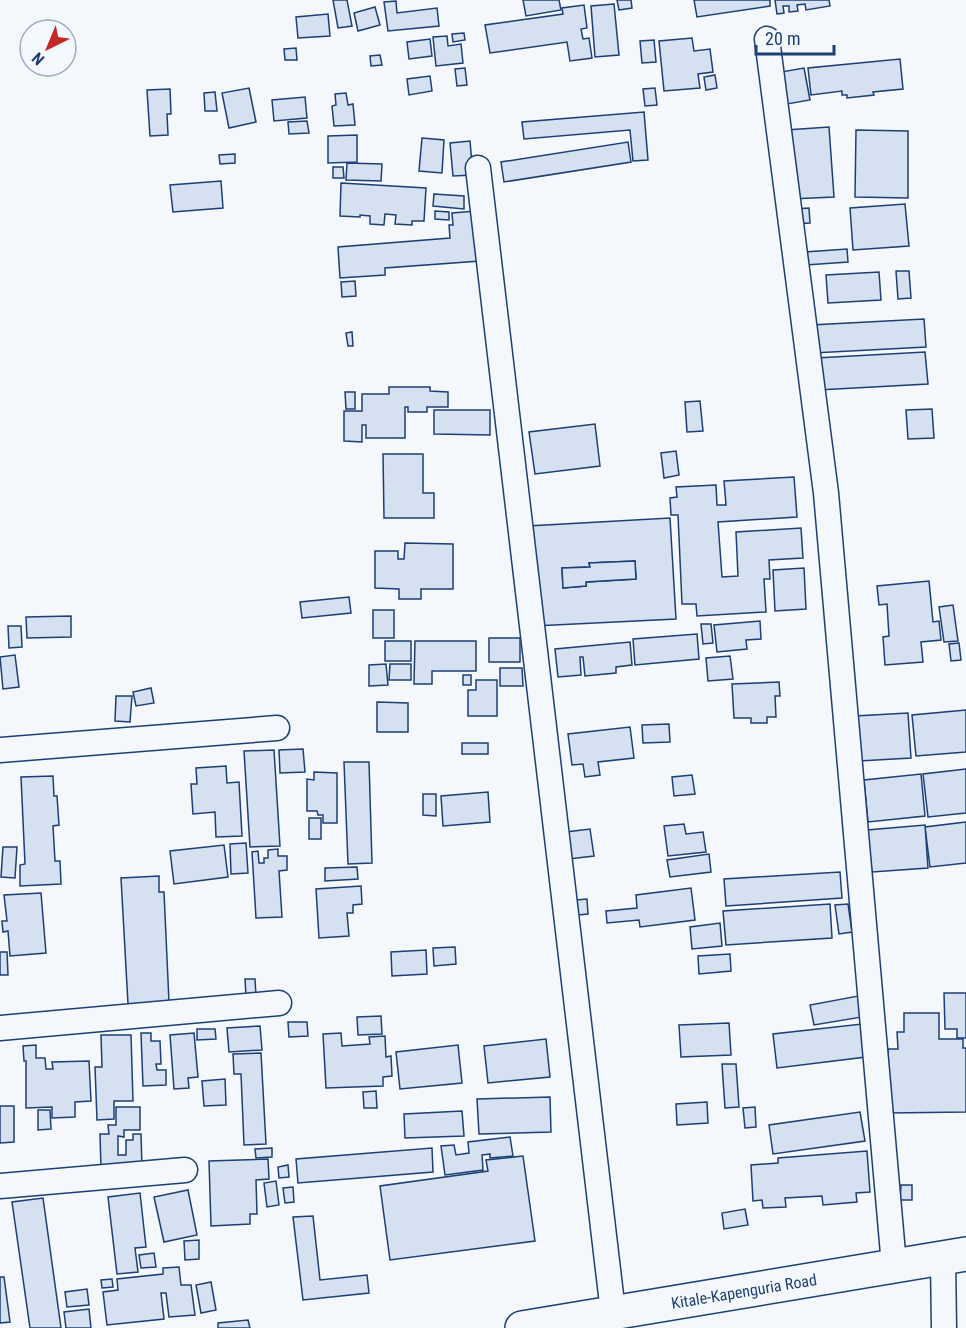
<svg xmlns="http://www.w3.org/2000/svg" width="966" height="1328" font-family="'Roboto Condensed',sans-serif">
<style>
.building{fill:#d5e0f0;stroke:#1d3f73;stroke-width:1.5;fill-rule:evenodd}
.lines{fill:none;stroke-linecap:round;stroke-linejoin:round}
.street-casing{stroke:#1d3f73;stroke-width:27}
.highway-casing{stroke:#1d3f73;stroke-width:36}
.street{stroke:#f4f7fb;stroke-width:24}
.highway{stroke:#f4f7fb;stroke-width:33}
.labels{text-anchor:middle;dominant-baseline:central;stroke-width:4.5;stroke-linejoin:round;paint-order:stroke}
.street-label{font-size:16px;fill:#1d3f73;stroke:#f4f7fb}
</style>
<rect width="100%" height="100%" fill="#f4f7fb"/>
<g class="building">
<polygon points="333,0 347,0 352,26 338,28"/>
<polygon points="523,0 559,0 561,10 526,16"/>
<polygon points="617,0 631,0 632,8 619,10"/>
<polygon points="694,0 770,0 770,6 697,17"/>
<polygon points="775,0 829,0 830,6 806,10 805,4 797,5 798,11 789,12 789,6 783,6 784,13 777,14"/>
<polygon points="396,1 397,13 437,8 439,26 388,31 384,2"/>
<polygon points="614,4 619,55 595,57 591,6"/>
<polygon points="584,5 587,28 581,29 583,39 589,38 592,58 570,61 567,42 490,53 485,25 563,14 562,8"/>
<polygon points="375,7 380,25 358,31 354,13"/>
<polygon points="328,14 330,36 298,38 296,17"/>
<polygon points="464,33 465,40 453,42 452,34"/>
<polygon points="447,36 448,46 461,44 463,63 436,66 433,37"/>
<polygon points="692,38 694,51 710,49 713,72 698,74 700,88 664,91 659,41"/>
<polygon points="430,39 432,56 409,59 407,42"/>
<polygon points="654,40 656,62 642,63 640,41"/>
<polygon points="296,48 297,60 285,60 284,49"/>
<polygon points="380,55 382,65 371,66 370,56"/>
<polygon points="900,59 903,89 873,92 874,95 847,98 847,95 842,95 842,91 811,95 808,68"/>
<polygon points="465,68 467,85 457,86 455,69"/>
<polygon points="804,68 810,100 787,104 781,72"/>
<polygon points="715,75 717,88 706,90 704,77"/>
<polygon points="430,76 432,91 409,95 407,79"/>
<polygon points="249,88 256,122 229,128 222,93"/>
<polygon points="655,88 657,105 645,106 643,89"/>
<polygon points="170,89 171,114 167,114 168,135 150,136 147,90"/>
<polygon points="215,92 217,111 205,111 204,93"/>
<polygon points="346,93 348,105 353,104 355,125 334,126 332,106 336,105 335,94"/>
<polygon points="305,97 307,118 274,121 272,100"/>
<polygon points="644,112 648,160 633,161 630,130 524,139 522,122"/>
<polygon points="307,121 309,133 289,134 288,122"/>
<polygon points="829,127 834,197 791,199 786,130"/>
<polygon points="856,130 908,131 908,198 855,197"/>
<polygon points="357,135 357,162 328,163 328,136"/>
<polygon points="422,138 444,140 442,173 419,171"/>
<polygon points="470,141 473,175 453,176 450,143"/>
<polygon points="628,142 631,162 504,182 501,162"/>
<polygon points="235,154 235,163 220,164 219,155"/>
<polygon points="347,163 382,164 381,181 346,180"/>
<polygon points="333,167 343,167 344,178 333,178"/>
<polygon points="221,181 223,208 173,212 170,185"/>
<polygon points="341,183 426,188 424,221 412,221 412,225 395,224 396,215 385,214 384,225 370,224 370,216 360,215 360,217 340,216"/>
<polygon points="434,194 464,196 464,209 433,206"/>
<polygon points="905,204 909,246 853,250 850,208"/>
<polygon points="809,208 810,223 795,224 794,209"/>
<polygon points="435,211 449,212 449,220 435,219"/>
<polygon points="476,211 480,261 385,268 385,275 340,278 338,247 450,238 449,225 453,225 452,213"/>
<polygon points="847,249 848,262 806,265 805,252"/>
<polygon points="896,271 909,271 911,298 898,299"/>
<polygon points="879,272 881,300 828,303 826,275"/>
<polygon points="355,281 356,296 342,297 341,282"/>
<polygon points="924,319 926,347 813,353 811,325"/>
<polygon points="352,332 353,346 348,346 346,333"/>
<polygon points="925,352 928,384 818,390 816,358"/>
<polygon points="389,387 430,387 430,391 448,392 448,407 427,407 427,412 408,412 408,407 405,407 405,438 366,438 366,425 362,425 362,442 344,441 344,411 362,411 362,394 389,394"/>
<polygon points="345,392 355,392 355,409 346,409"/>
<polygon points="700,401 703,431 687,432 685,402"/>
<polygon points="932,409 934,438 908,439 906,410"/>
<polygon points="434,410 490,410 490,435 434,434"/>
<polygon points="595,424 600,466 535,474 529,432"/>
<polygon points="676,451 679,475 664,478 661,453"/>
<polygon points="383,454 423,454 423,493 434,493 434,518 384,518"/>
<polygon points="794,477 797,517 718,522 722,577 738,576 736,532 801,528 803,558 769,560 770,579 764,579 766,612 697,616 696,604 682,604 678,515 671,515 670,498 677,497 676,487 716,485 717,505 726,505 724,481"/>
<path d="M670,518l6,101 -142,7 -6,-100zM635,561l1,18 -50,3v4l-23,2 -1,-20 28,-1 -1,-4z"/>
<polygon points="405,543 453,544 453,589 421,589 421,599 399,599 399,589 375,588 375,551 398,551 398,559 404,559"/>
<polygon points="635,561 636,579 586,582 586,586 563,588 562,568 590,567 589,563"/>
<polygon points="804,568 806,609 775,611 773,570"/>
<polygon points="929,581 933,622 939,621 941,640 921,642 923,662 885,665 883,637 889,636 887,604 879,605 877,586"/>
<polygon points="349,597 351,613 302,618 300,602"/>
<polygon points="953,605 958,641 944,642 939,607"/>
<rect x="373" y="610" width="21" height="28"/>
<polygon points="71,616 71,637 27,638 26,617"/>
<polygon points="760,621 761,639 746,640 747,649 717,652 714,625"/>
<polygon points="701,624 711,624 713,643 703,644"/>
<polygon points="8,626 21,626 22,647 9,648"/>
<polygon points="697,634 699,659 635,665 633,639"/>
<rect x="489" y="638" width="31" height="24"/>
<rect x="385" y="641" width="26" height="20"/>
<polygon points="415,641 476,641 476,671 432,671 432,684 414,684"/>
<polygon points="630,642 632,665 616,667 616,673 585,676 583,657 580,657 581,675 558,677 555,649"/>
<polygon points="959,643 961,660 951,661 949,644"/>
<polygon points="15,655 19,687 3,689 0,657"/>
<polygon points="730,656 733,679 708,681 706,658"/>
<polygon points="386,664 388,685 369,686 369,665"/>
<polygon points="390,664 411,664 411,680 389,680"/>
<polygon points="500,668 522,668 523,686 500,686"/>
<rect x="463" y="675" width="8" height="10"/>
<polygon points="476,680 497,680 497,716 468,716 468,690 476,690"/>
<polygon points="779,682 780,696 775,696 776,717 767,717 767,723 751,723 751,718 734,718 732,684"/>
<polygon points="151,688 154,703 136,706 133,692"/>
<polygon points="116,696 132,696 130,722 115,721"/>
<polygon points="377,702 408,703 408,732 377,732"/>
<polygon points="966,710 966,752 916,756 912,715"/>
<polygon points="908,713 911,758 859,761 855,716"/>
<polygon points="669,724 670,742 643,743 642,725"/>
<polygon points="630,727 634,758 598,762 600,775 585,777 583,764 572,765 568,734"/>
<rect x="462" y="743" width="26" height="11"/>
<polygon points="303,749 305,772 280,773 279,750"/>
<polygon points="274,750 280,846 250,847 244,751"/>
<polygon points="344,762 369,762 372,863 348,864"/>
<polygon points="226,766 227,783 239,782 242,836 216,837 215,812 193,814 191,784 197,784 196,768"/>
<polygon points="966,769 966,813 928,817 923,774"/>
<polygon points="314,772 337,773 337,823 323,823 323,815 318,815 317,811 307,811 307,779 314,780"/>
<polygon points="921,774 925,816 868,822 864,780"/>
<polygon points="692,775 695,794 674,796 672,777"/>
<polygon points="53,776 54,796 57,796 59,825 53,826 55,861 60,861 61,884 20,886 20,865 25,864 21,777"/>
<polygon points="488,792 490,822 443,826 441,796"/>
<polygon points="423,794 436,794 436,816 423,815"/>
<rect x="309" y="818" width="12" height="21"/>
<polygon points="966,822 966,863 930,867 925,827"/>
<polygon points="684,824 686,834 703,832 706,852 668,856 664,826"/>
<polygon points="925,825 928,868 872,872 867,830"/>
<polygon points="590,829 594,856 569,859 566,832"/>
<polygon points="246,843 248,873 231,874 230,844"/>
<polygon points="224,845 228,877 174,884 170,851"/>
<polygon points="3,847 17,847 15,878 1,877"/>
<polygon points="278,849 278,856 287,856 287,870 279,871 282,917 256,918 252,852 258,851 259,863 264,863 264,858 268,858 268,850"/>
<polygon points="709,854 711,872 670,877 667,860"/>
<polygon points="357,867 358,879 325,881 325,868"/>
<polygon points="840,872 842,898 726,906 724,879"/>
<polygon points="159,876 159,892 164,892 169,1002 128,1004 121,878"/>
<polygon points="361,886 362,904 353,905 353,913 347,913 349,936 319,938 316,889"/>
<polygon points="691,888 695,920 640,927 639,920 607,923 606,911 637,908 636,895"/>
<polygon points="41,893 46,953 10,956 8,931 3,932 2,921 7,921 4,895"/>
<polygon points="587,899 588,914 578,915 576,900"/>
<polygon points="830,904 832,938 726,945 723,911"/>
<polygon points="848,904 852,932 839,934 835,905"/>
<polygon points="720,923 722,946 692,949 690,927"/>
<polygon points="455,947 456,964 434,966 433,948"/>
<polygon points="426,950 427,974 392,976 391,952"/>
<polygon points="0,952 7,952 8,975 0,975"/>
<polygon points="730,954 731,971 699,974 698,956"/>
<polygon points="245,979 255,979 256,996 246,996"/>
<polygon points="944,993 966,993 966,1038 957,1038 957,1029 945,1029"/>
<polygon points="858,996 862,1017 814,1025 810,1005"/>
<polygon points="904,1013 939,1013 939,1039 963,1039 963,1048 966,1048 966,1112 889,1113 888,1049 898,1049 897,1032 904,1032"/>
<polygon points="381,1016 382,1034 358,1035 357,1017"/>
<polygon points="288,1022 307,1022 308,1036 289,1037"/>
<polygon points="729,1023 731,1055 681,1057 679,1025"/>
<polygon points="862,1024 866,1057 777,1068 773,1034"/>
<polygon points="260,1026 262,1050 229,1052 227,1028"/>
<polygon points="197,1029 215,1029 216,1039 197,1040"/>
<polygon points="141,1033 151,1033 151,1041 160,1041 161,1064 156,1064 157,1070 166,1070 166,1085 143,1086"/>
<polygon points="194,1033 198,1077 188,1078 189,1088 174,1089 170,1035"/>
<polygon points="341,1033 342,1046 370,1044 369,1037 385,1036 386,1057 391,1056 392,1076 383,1077 383,1086 326,1088 323,1034"/>
<polygon points="101,1035 131,1035 133,1101 114,1101 114,1119 97,1120 95,1067 102,1067"/>
<polygon points="546,1039 550,1077 488,1083 484,1046"/>
<polygon points="36,1045 36,1058 45,1058 46,1069 53,1069 52,1062 89,1061 91,1101 75,1102 75,1117 52,1118 52,1107 26,1108 26,1061 24,1061 23,1046"/>
<polygon points="458,1045 462,1083 400,1089 396,1052"/>
<polygon points="261,1053 266,1144 244,1145 241,1074 234,1074 233,1054"/>
<polygon points="722,1064 736,1064 739,1107 725,1108"/>
<polygon points="225,1079 226,1105 204,1106 202,1081"/>
<polygon points="376,1091 377,1108 364,1108 363,1092"/>
<polygon points="550,1097 551,1132 479,1134 477,1099"/>
<polygon points="707,1102 708,1123 677,1125 676,1104"/>
<polygon points="0,1106 14,1106 14,1142 0,1143"/>
<polygon points="116,1107 140,1107 140,1130 124,1130 124,1137 118,1136 118,1155 126,1155 126,1140 133,1140 133,1134 141,1134 142,1168 101,1169 100,1134 109,1134 108,1125 116,1125"/>
<polygon points="755,1107 756,1127 745,1128 743,1108"/>
<polygon points="38,1110 50,1110 51,1129 38,1130"/>
<polygon points="462,1111 464,1136 405,1138 404,1114"/>
<polygon points="860,1112 865,1141 773,1154 769,1125"/>
<polygon points="510,1137 513,1156 490,1158 490,1154 482,1155 483,1170 445,1175 441,1146 454,1145 456,1155 469,1153 468,1142"/>
<polygon points="272,1148 272,1157 256,1158 255,1149"/>
<polygon points="432,1148 433,1172 298,1183 296,1159"/>
<polygon points="867,1151 870,1192 856,1193 857,1202 823,1205 822,1196 785,1198 786,1207 763,1208 762,1200 753,1201 751,1165 778,1163 778,1158"/>
<polygon points="523,1156 535,1241 390,1260 380,1186 488,1171 486,1160"/>
<polygon points="268,1159 269,1179 256,1180 257,1214 250,1214 250,1224 211,1226 209,1161"/>
<polygon points="288,1165 289,1177 279,1178 278,1167"/>
<polygon points="276,1181 279,1205 267,1207 264,1183"/>
<polygon points="901,1185 912,1185 912,1200 900,1200"/>
<polygon points="293,1187 294,1202 285,1203 283,1188"/>
<polygon points="188,1190 197,1235 164,1242 154,1197"/>
<polygon points="140,1193 146,1247 135,1248 138,1272 117,1274 108,1197"/>
<polygon points="43,1198 61,1328 30,1328 12,1202"/>
<polygon points="745,1209 748,1225 724,1229 722,1213"/>
<polygon points="313,1216 320,1280 367,1275 369,1293 303,1300 293,1217"/>
<polygon points="199,1240 199,1259 185,1260 184,1241"/>
<polygon points="154,1253 156,1267 141,1268 139,1255"/>
<polygon points="179,1267 181,1285 191,1285 195,1315 169,1317 166,1293 161,1293 164,1319 107,1325 103,1292 118,1290 117,1279 163,1274 163,1268"/>
<polygon points="0,1277 4,1277 10,1322 0,1323"/>
<polygon points="112,1279 113,1287 102,1288 101,1280"/>
<polygon points="211,1282 216,1310 201,1313 196,1285"/>
<polygon points="87,1289 89,1305 67,1307 65,1292"/>
<polygon points="89,1309 91,1328 66,1328 64,1312"/>
<polygon points="248,1320 250,1328 218,1328 218,1323"/>
</g>
<g class="lines">
<defs>
<g id="street">
<polyline points="767,39 826,493 894,1265"/>
<polyline points="478,168 613,1312"/>
<polyline points="0,750 277,728"/>
<polyline points="0,1028 279,1003"/>
<polyline points="0,1186 185,1170"/>
<polyline points="943,1258 944,1328"/>
</g>
<g id="highway">
<path id="s1" d="M522,1328l444,-74"/>
</g>
</defs>
<use href="#street" class="street-casing"/>
<use href="#highway" class="highway-casing"/>
<use href="#street" class="street"/>
<use href="#highway" class="highway"/>
</g>
<g class="labels">
<g class="street-label">
<text stroke="none"><textPath href="#s1" startOffset="225">Kitale-Kapenguria Road</textPath></text>
</g>
</g>
<g transform="translate(48 48) rotate(223)"><circle r="28" fill="#f4f7fb" stroke="#9eadc5" stroke-width="1.5"/>
<path d="M0-4.5L10 22L0 15L-10 22Z" fill="#c62828"/>
<text y="-9" font-size="16" font-weight="bold" text-anchor="middle" fill="#1d3f73">N</text>
</g>
<path d="M756 45v9h78v-9" fill="none" stroke="#1d3f73" stroke-width="3"/>
<text x="765" y="45" font-size="18" fill="#1d3f73" stroke="#f4f7fb" stroke-width="4.5" paint-order="stroke">20 m</text>
</svg>
